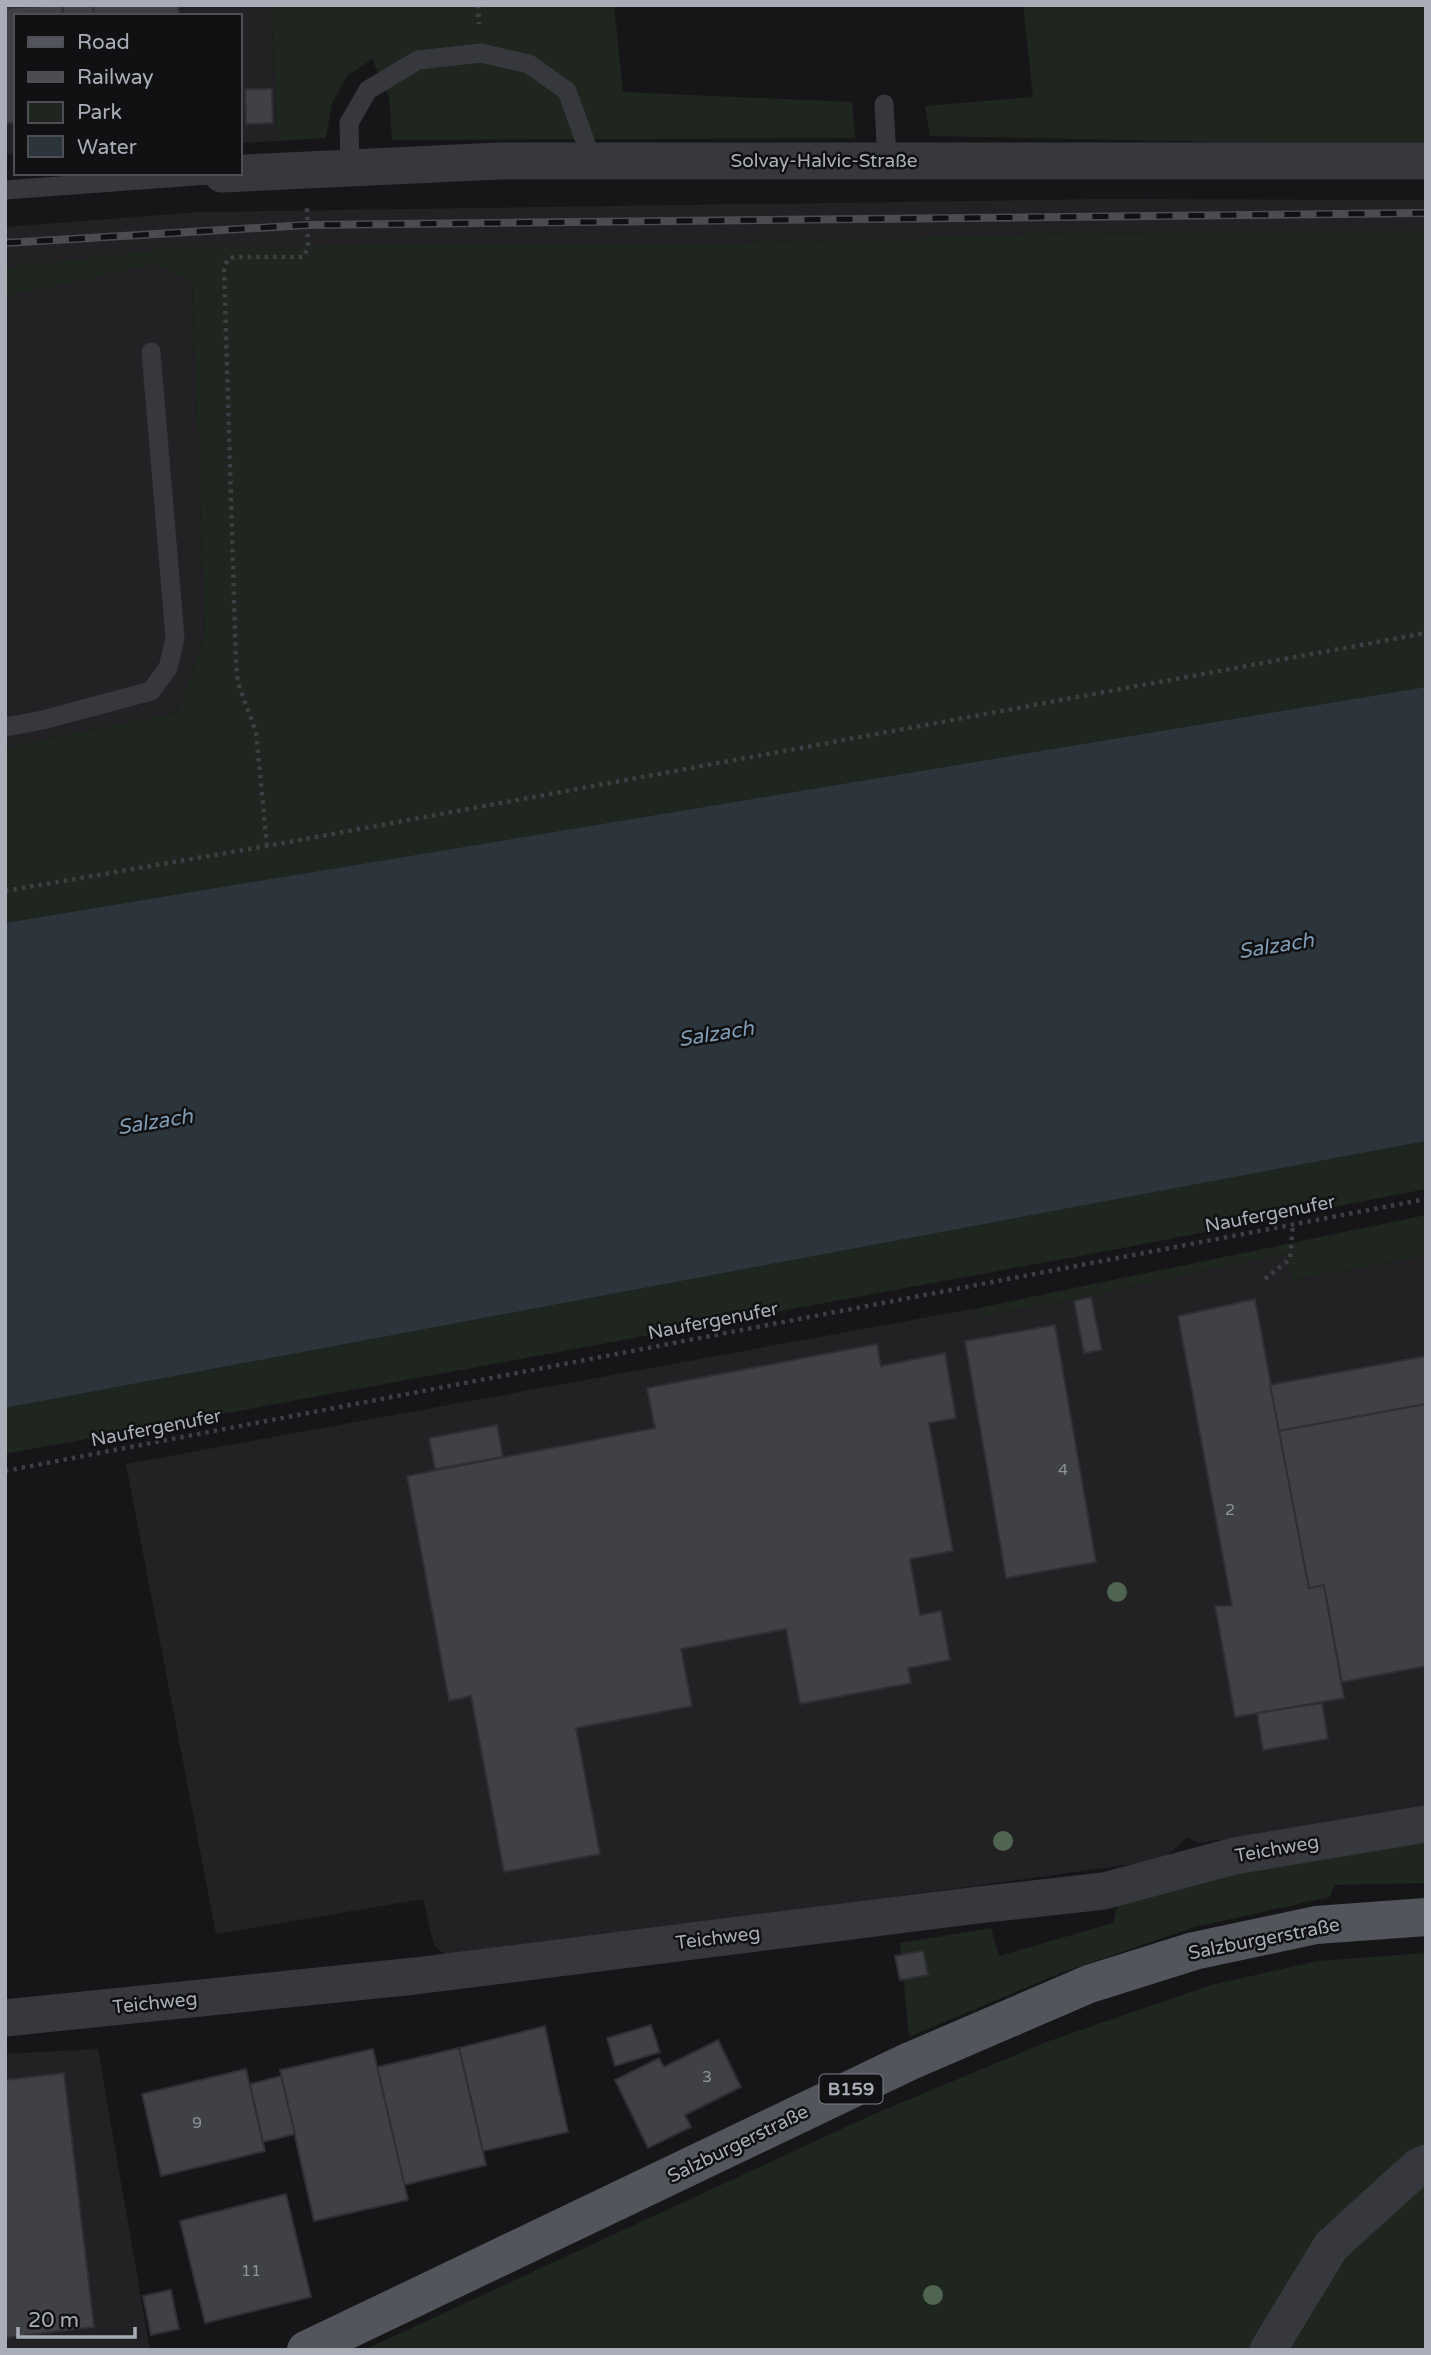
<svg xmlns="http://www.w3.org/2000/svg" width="1431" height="2355" font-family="'Varela Round',sans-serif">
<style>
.built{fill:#222225}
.green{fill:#1e261f}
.water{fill:#2c353c}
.building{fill:#404145;stroke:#303034;stroke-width:2}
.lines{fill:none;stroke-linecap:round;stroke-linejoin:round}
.path{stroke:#3d3f44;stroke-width:4.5;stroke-dasharray:3.5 5;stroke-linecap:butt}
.service{stroke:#37383d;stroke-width:19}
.minor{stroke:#37383d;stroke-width:37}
.primary{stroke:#53555c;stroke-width:38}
.rail-casing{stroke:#4a4c52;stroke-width:8}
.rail{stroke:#111113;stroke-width:5;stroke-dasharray:16;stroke-linecap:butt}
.tree{fill:#506452}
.labels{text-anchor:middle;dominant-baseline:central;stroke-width:5;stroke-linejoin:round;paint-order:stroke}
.number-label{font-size:16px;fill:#8e929b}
.shield{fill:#111113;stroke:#7b7e86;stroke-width:2}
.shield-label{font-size:18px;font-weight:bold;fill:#a8adb8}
.street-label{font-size:19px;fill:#a8adb8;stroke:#111113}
.water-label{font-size:21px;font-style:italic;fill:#7f9bb3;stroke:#111113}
</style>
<rect width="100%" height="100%" fill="#161618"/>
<g class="built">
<polygon points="5,5 271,5 278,141 240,143 240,16 16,16 16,154 5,154"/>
<polygon points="1102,199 1426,200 1426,230 1077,233 706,244 266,246 192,281 205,637 177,712 5,748 5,227 200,212"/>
<polygon points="1287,1253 1294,1280 1426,1256 1426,1810 1198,1843 1187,1837 1163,1860 450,1958 434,1946 423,1899 216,1934 126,1464 978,1308 979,1317 1071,1300"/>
<polygon points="98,2049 150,2350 5,2350 5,2054"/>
</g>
<g class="green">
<polygon points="271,5 614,5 623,92 852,102 855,138 392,140 389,97 372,59 347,76 332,103 326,138 278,141"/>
<polygon points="1023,5 1426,5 1426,143 1374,145 930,136 925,106 1033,97"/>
<polygon points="1426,230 1426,687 5,923 5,748 177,712 205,637 192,281 154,264 24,293 5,294 5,268 192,246 706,244 1077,233"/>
<polygon points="1426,1141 1426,1189 1123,1248 5,1454 5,1408"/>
<polygon points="1426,1215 1426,1256 1293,1280 1287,1253 1071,1300 978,1317 978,1308"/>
<polygon points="1426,1843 1426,1883 1334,1885 1330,1897 1195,1927 1063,1972 909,2037 900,1943 991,1928 999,1956 1113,1923 1118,1904 1283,1860"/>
<polygon points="1426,1953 1426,2148 1406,2158 1322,2228 1354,2239 1426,2180 1426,2350 364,2350 874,2114 1049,2041 1211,1985 1317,1961"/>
</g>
<polygon class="water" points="1426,687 1426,1141 5,1408 5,923"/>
<g class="building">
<polygon points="62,5 93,5 94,16 63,16"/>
<polygon points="62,5 63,16 16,16 16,123 5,123 5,8"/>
<polygon points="93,5 178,5 179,16 94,16"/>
<polygon points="245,89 272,89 273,123 246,124"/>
<polygon points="1091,1297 1102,1350 1084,1353 1074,1301"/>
<polygon points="1255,1299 1309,1588 1324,1585 1344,1698 1235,1717 1215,1606 1232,1606 1178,1316"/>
<polygon points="1055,1325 1096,1562 1006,1578 965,1341"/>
<polygon points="877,1344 881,1366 945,1353 956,1418 929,1423 953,1551 910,1559 920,1615 941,1611 950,1660 908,1668 911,1683 800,1704 786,1629 681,1649 692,1706 576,1728 600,1854 504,1872 471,1696 449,1701 407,1476 655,1428 647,1388"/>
<polygon points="1426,1356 1426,1404 1279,1431 1270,1385"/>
<polygon points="1426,1404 1426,1666 1342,1682 1324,1585 1309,1588 1279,1431"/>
<polygon points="497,1425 503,1457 435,1469 429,1438"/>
<polygon points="1322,1703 1328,1739 1263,1750 1257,1713"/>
<polygon points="923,1951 928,1975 900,1980 895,1956"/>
<polygon points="651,2025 660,2052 615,2066 607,2038"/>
<polygon points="545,2026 568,2132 483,2151 459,2048"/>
<polygon points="718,2040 741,2087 685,2115 691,2127 648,2148 615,2080 659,2058 664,2067"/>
<polygon points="459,2048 486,2165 404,2185 377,2067"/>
<polygon points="373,2049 408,2200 314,2221 280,2070"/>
<polygon points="246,2069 265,2151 161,2176 142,2094"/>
<polygon points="64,2073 94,2327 5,2338 5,2080"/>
<polygon points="281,2076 295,2134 263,2142 250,2084"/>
<polygon points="286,2194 311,2297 205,2323 180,2221"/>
<polygon points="171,2290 179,2329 151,2335 143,2296"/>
</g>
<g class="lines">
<g class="path">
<polyline points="478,5 479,24"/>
<polyline points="267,846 256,732 238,683 236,664 224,267 229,258 235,257 303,257 308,248 307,207"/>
<polyline points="5,891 267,846 1426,633"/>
<polyline points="1265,1279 1290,1259 1293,1224"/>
<polyline points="5,1471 1426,1199"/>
</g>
<g class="service">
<polyline points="884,104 887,161"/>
<polyline points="350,169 349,123 368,90 418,60 481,53 529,64 567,91 592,161"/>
<polyline points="5,190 222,174"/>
<polyline points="5,727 43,720 151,691 168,668 175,638 151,352"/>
</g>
<g class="minor">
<polyline points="222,174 499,161 1426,161"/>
<polyline points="5,2018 415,1976 978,1905 1104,1891 1234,1856 1426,1824"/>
<polyline points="1268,2350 1331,2246 1418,2167 1426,2163"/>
</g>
<polyline class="primary" points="306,2350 908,2062 1089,1984 1194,1951 1316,1925 1426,1917"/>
<defs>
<polyline id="rail" points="5,243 307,225 1426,213"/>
</defs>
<use href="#rail" class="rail-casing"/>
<use href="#rail" class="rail"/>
</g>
<g class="tree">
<circle cx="1117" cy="1592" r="10"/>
<circle cx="1003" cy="1841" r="10"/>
<circle cx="933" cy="2295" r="10"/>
</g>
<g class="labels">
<g class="number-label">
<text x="1063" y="1470">4</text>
<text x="1230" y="1510">2</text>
<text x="707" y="2077">3</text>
<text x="197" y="2123">9</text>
<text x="251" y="2271">11</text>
</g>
<rect class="shield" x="819.5" y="2074.5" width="63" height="29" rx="5"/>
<g class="shield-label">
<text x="851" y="2089">B159</text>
</g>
<g class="street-label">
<text x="824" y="161">Solvay-Halvic-Straße</text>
<text transform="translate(1270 1214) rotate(-11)">Naufergenufer</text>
<text transform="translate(713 1321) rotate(-11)">Naufergenufer</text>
<text transform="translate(156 1428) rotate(-11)">Naufergenufer</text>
<text transform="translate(1277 1849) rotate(-10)">Teichweg</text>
<text transform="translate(718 1938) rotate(-7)">Teichweg</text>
<text transform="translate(1264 1939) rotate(-11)">Salzburgerstraße</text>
<text transform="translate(155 2003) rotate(-6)">Teichweg</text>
<text transform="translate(738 2144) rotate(-26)">Salzburgerstraße</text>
</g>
<g class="water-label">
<text transform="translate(1276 946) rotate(-9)">Salzach</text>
<text transform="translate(716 1034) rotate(-9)">Salzach</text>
<text transform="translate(155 1122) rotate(-9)">Salzach</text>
</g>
</g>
<rect width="1431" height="2355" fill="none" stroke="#a8adb8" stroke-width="14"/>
<rect x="14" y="14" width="228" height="161" fill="#111113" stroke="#4d4f55" stroke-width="2"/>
<rect x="28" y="37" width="35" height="10" fill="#53555c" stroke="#4d4f55" stroke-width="2"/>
<text x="77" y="49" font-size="21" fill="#a8adb8">Road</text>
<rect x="28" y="72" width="35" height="10" fill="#4a4c52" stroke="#4d4f55" stroke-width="2"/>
<text x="77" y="84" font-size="21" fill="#a8adb8">Railway</text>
<rect x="28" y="102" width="35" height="21" fill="#1e261f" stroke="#4d4f55" stroke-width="2"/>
<text x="77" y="119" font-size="21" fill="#a8adb8">Park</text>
<rect x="28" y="136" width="35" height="21" fill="#2c353c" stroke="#4d4f55" stroke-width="2"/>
<text x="77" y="154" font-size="21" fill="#a8adb8">Water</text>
<path d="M18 2327v10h117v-10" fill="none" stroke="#a8adb8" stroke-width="3.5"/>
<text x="28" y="2327" font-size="21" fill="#a8adb8" stroke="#111113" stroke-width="5" paint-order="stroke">20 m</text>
</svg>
